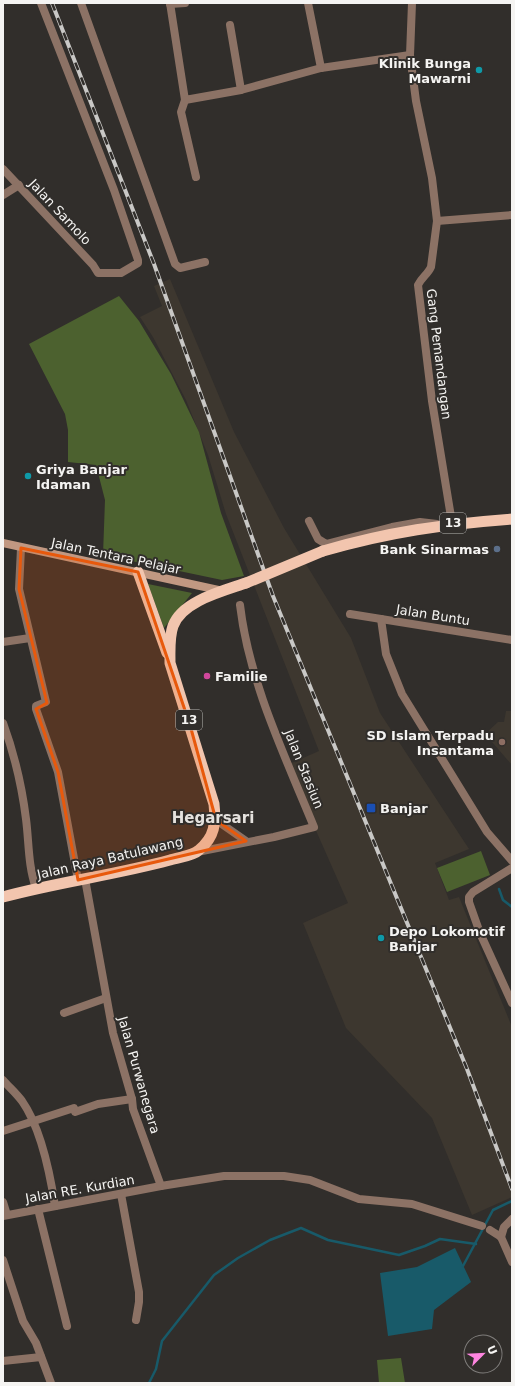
<svg xmlns="http://www.w3.org/2000/svg" width="515" height="1386" font-family="'DejaVu Sans',sans-serif">
<style>
.built{fill:#3d372f}
.green{fill:#4c612f}
.water{fill:#185a69}
.lines{fill:none;stroke-linecap:round;stroke-linejoin:round}
.stream{stroke:#185a69;stroke-width:2.5}
.minor{stroke:#8c7265;stroke-width:8}
.tertiary{stroke:#8c7265;stroke-width:8}
.secondary{stroke:#c19882;stroke-width:8}
.trunk{stroke:#f2c5ae;stroke-width:11}
.rail-casing{stroke:#c9c8c6;stroke-width:4}
.rail{stroke:#312e2b;stroke-width:2.5;stroke-dasharray:8;stroke-linecap:butt}
.trunk-bridge{stroke:#f2c5ae;stroke-width:11}
.marked{fill:#e8590c;fill-opacity:0.2;stroke:#e8590c;stroke-width:3;stroke-linejoin:round}
.culture-dot{fill:#0f9aa8;stroke:#312e2b;stroke-width:1.5}
.service-dot{fill:#5c6f8a;stroke:#312e2b;stroke-width:1.5}
.hotel-dot{fill:#d1479c;stroke:#312e2b;stroke-width:1.5}
.education-dot{fill:#8d6e63;stroke:#312e2b;stroke-width:1.5}
.transit-dot{fill:#1a4fb4;stroke:#312e2b;stroke-width:1.5}
.labels{text-anchor:middle;dominant-baseline:central;stroke-width:4;stroke-linejoin:round;paint-order:stroke}
.shield{fill:#312e2b;stroke:#bab9b6;stroke-width:1}
.shield-label{font-size:12px;font-weight:bold;fill:#f5f4f2}
.poi-label{font-size:13px;font-weight:bold;fill:#f5f4f2;stroke:#312e2b;text-anchor:start}
.street-label{font-size:13px;fill:#f5f4f2;stroke:#312e2b}
.quarter-label{font-size:15px;font-weight:bold;fill:#e5e2de;stroke:#312e2b}
</style>
<rect width="100%" height="100%" fill="#312e2b"/>
<g class="built">
<polygon points="170,279 234,432 284,528 351,638 380,713 469,849 435,863 449,900 459,897 512,1027 512,1197 472,1215 432,1118 346,1028 303,923 348,903 287,765 319,751 226,514 208,455 186,400 153,337 140,317 162,306 154,286"/>
<polygon points="506,711 512,711 512,765 485,734 498,722 504,722"/>
</g>
<g class="green">
<polygon points="119,296 139,321 171,374 199,432 221,513 244,576 222,580 103,555 105,500 96,465 68,462 68,430 65,414 29,344"/>
<polygon points="148,584 192,593 164,628"/>
<polygon points="481,851 490,875 447,892 437,868"/>
<polygon points="401,1358 405,1383 452,1383 379,1383 377,1360"/>
</g>
<polygon class="water" points="455,1248 471,1282 434,1310 432,1329 388,1336 380,1273 417,1267"/>
<g class="lines">
<g class="stream">
<polyline points="499,889 503,900 512,907"/>
<polyline points="463,1266 493,1210 512,1201"/>
<polyline points="149,1383 156,1369 162,1341 214,1275 238,1258 270,1240 301,1228 328,1240 399,1255 425,1246 440,1239 476,1244"/>
</g>
<g class="minor">
<polyline points="81,3 175,264 180,268 205,262"/>
<polyline points="170,3 185,100 241,90 321,68 410,55"/>
<polyline points="308,3 321,68"/>
<path d="M412,3l-2,52 6,46 16,77 5,43 -6,46c-3,7 -9,10 -13,18l14,116 20,122"/>
<polyline points="170,4 185,3"/>
<polyline points="230,25 241,90"/>
<polyline points="185,100 181,112 196,177"/>
<polyline points="3,169 93,265 98,273 121,273 138,263 138,260 114,190 41,3"/>
<polyline points="3,195 19,185"/>
<polyline points="437,221 512,215"/>
<polyline points="309,521 318,539 326,544 392,527 420,522 437,524"/>
<polyline points="21,548 19,589 46,702 36,706 36,709 58,772 78,880"/>
<polyline points="350,614 512,640"/>
<polyline points="381,619 386,654 402,694 487,832 512,861"/>
<polyline points="3,642 30,638"/>
<path d="M3,723c11,30 19,64 23,96 3,23 2,47 10,69"/>
<polyline points="216,820 246,841"/>
<path d="M197,852l77,-15 40,-10c-29,-71 -65,-145 -74,-222"/>
<polyline points="512,868 473,892 469,897 469,902 480,933 512,1003"/>
<polyline points="64,1013 106,998"/>
<path d="M3,1080c6,7 13,13 19,21 19,27 28,72 33,105"/>
<polyline points="75,1112 98,1104 132,1099"/>
<polyline points="3,1131 74,1108"/>
<polyline points="121,1194 139,1292 139,1302 136,1320"/>
<polyline points="3,1202 7,1215"/>
<polyline points="38,1209 67,1326"/>
<polyline points="3,1216 161,1186"/>
<polyline points="501,1237 504,1227 512,1219"/>
<polyline points="3,1260 23,1321 36,1343 51,1383"/>
<polyline points="3,1361 41,1357"/>
</g>
<g class="tertiary">
<polyline points="85,879 113,1033 132,1099 133,1109 161,1186 224,1176 284,1176 310,1180 359,1199 412,1204 482,1226"/>
<polyline points="490,1230 501,1237 512,1262"/>
</g>
<polyline class="secondary" points="3,543 223,591"/>
<g class="trunk">
<path d="M323,551c65,-19 122,-27 189,-32"/>
<polyline points="138,572 167,653"/>
<path d="M3,897c55,-15 112,-22 167,-37 9,-3 23,-4 29,-10 16,-13 17,-27 15,-46l-44,-141c0,-12 -1,-26 3,-37 9,-25 50,-35 73,-43"/>
</g>
<defs>
<polyline id="rail" points="52,3 154,264 273,596 467,1069 512,1189"/>
</defs>
<use href="#rail" class="rail-casing"/>
<use href="#rail" class="rail"/>
<polyline class="trunk-bridge" points="246,583 323,551"/>
</g>
<path class="marked" d="M21,548l117,24 52,153 26,95 30,21 -168,39 -20,-108 -22,-63 11,-6 -28,-114z"/>
<g class="culture-dot">
<circle cx="479" cy="70" r="4"/>
<circle cx="28" cy="476" r="4"/>
<circle cx="381" cy="938" r="4"/>
</g>
<circle class="service-dot" cx="497" cy="549" r="4"/>
<circle class="hotel-dot" cx="207" cy="676" r="4"/>
<circle class="education-dot" cx="502" cy="742" r="4"/>
<rect class="transit-dot" x="366" y="803" width="10" height="10" rx="2"/>
<g class="labels">
<g class="shield">
<rect x="440" y="513" width="26" height="20" rx="3"/>
<rect x="176" y="710" width="26" height="20" rx="3"/>
</g>
<g class="shield-label">
<text x="453" y="523">13</text>
<text x="189" y="720">13</text>
</g>
<g class="poi-label">
<text x="471" y="63" text-anchor="end">Klinik Bunga<tspan x="471" dy="15">Mawarni</tspan></text>
<text x="36" y="469">Griya Banjar<tspan x="36" dy="15">Idaman</tspan></text>
<text x="489" y="549" text-anchor="end">Bank Sinarmas</text>
<text x="215" y="676">Familie</text>
<text x="494" y="735" text-anchor="end">SD Islam Terpadu<tspan x="494" dy="15">Insantama</tspan></text>
<text x="380" y="808">Banjar</text>
<text x="389" y="931">Depo Lokomotif<tspan x="389" dy="15">Banjar</tspan></text>
</g>
<g class="street-label">
<text transform="translate(60 212) rotate(47)">Jalan Samolo</text>
<text transform="translate(439 354) rotate(83)">Gang Pemandangan</text>
<text transform="translate(116 556) rotate(12)">Jalan Tentara Pelajar</text>
<text transform="translate(433 615) rotate(9)">Jalan Buntu</text>
<text transform="translate(304 769) rotate(68)">Jalan Stasiun</text>
<text transform="translate(110 858) rotate(-13)">Jalan Raya Batulawang</text>
<text transform="translate(139 1075) rotate(74)">Jalan Purwanegara</text>
<text transform="translate(80 1189) rotate(-10)">Jalan RE. Kurdian</text>
</g>
<g class="quarter-label">
<text x="213" y="818">Hegarsari</text>
</g>
</g>
<rect width="515" height="1386" fill="none" stroke="#f5f4f2" stroke-width="8"/>
<g transform="translate(483 1354) rotate(66)"><circle r="19" fill="#312e2b" stroke="#7f7d7b"/>
<path d="M0-3L7 15L0 10L-7 15Z" fill="#fe85e0"/>
<text y="-6" font-size="11" font-weight="bold" text-anchor="middle" fill="#f5f4f2">U</text>
</g>
</svg>
